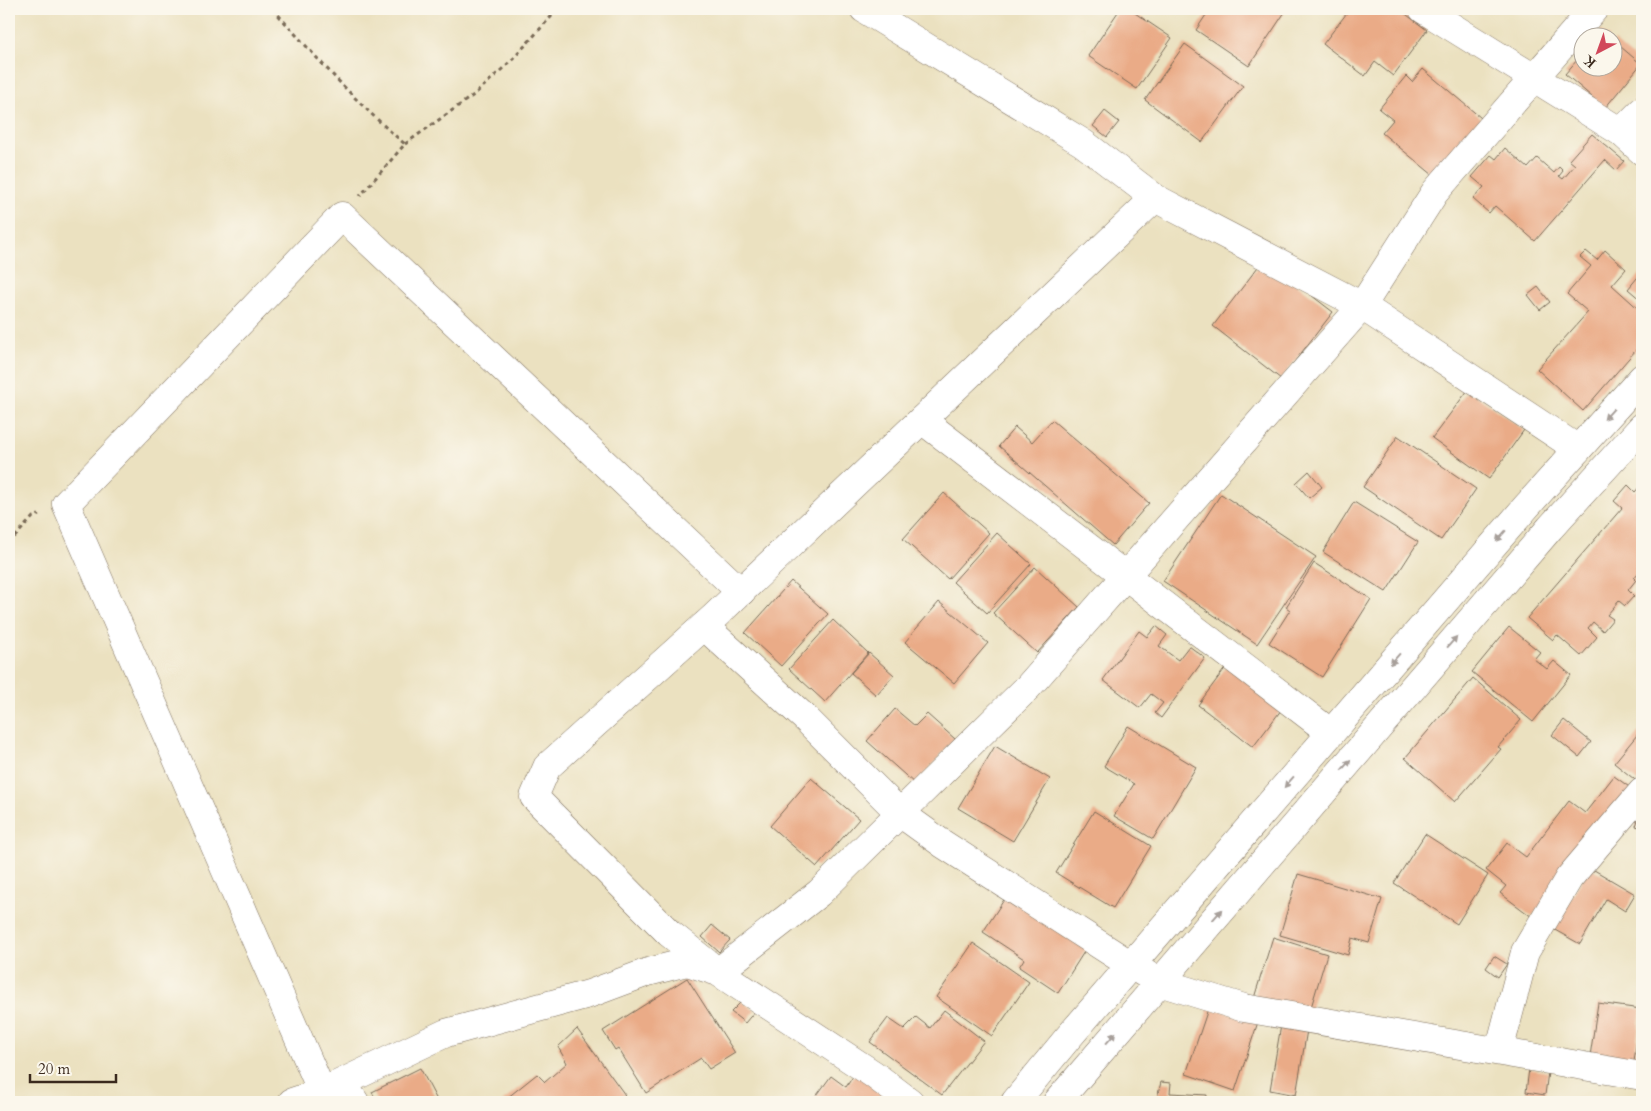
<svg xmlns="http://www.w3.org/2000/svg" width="1651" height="1111" font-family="Cardo,serif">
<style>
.building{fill:#eaab87}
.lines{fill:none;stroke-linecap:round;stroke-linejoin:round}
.minor-casing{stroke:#796a57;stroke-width:29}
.tertiary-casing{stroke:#796a57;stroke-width:29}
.path{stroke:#796a57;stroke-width:3;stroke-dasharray:4 4;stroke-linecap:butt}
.minor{stroke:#fff;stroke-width:28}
.tertiary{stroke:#fff;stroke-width:28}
.oneway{fill:#a79f9a}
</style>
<rect width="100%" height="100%" fill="#fbf7ec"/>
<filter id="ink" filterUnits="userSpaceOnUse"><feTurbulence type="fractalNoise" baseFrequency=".02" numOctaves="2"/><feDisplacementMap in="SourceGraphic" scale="10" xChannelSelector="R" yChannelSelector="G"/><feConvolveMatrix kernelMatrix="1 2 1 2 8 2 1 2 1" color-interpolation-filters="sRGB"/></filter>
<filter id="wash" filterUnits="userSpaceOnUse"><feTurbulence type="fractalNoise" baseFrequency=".0096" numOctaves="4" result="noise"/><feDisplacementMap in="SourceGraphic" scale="20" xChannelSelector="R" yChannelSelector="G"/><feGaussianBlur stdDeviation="1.12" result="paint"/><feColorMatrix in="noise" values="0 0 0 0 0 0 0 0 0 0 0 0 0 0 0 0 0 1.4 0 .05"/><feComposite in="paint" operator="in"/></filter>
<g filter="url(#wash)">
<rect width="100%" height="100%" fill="#ebe1c0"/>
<g id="blocks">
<g class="building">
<polygon points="1120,9 1129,9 1172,38 1137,89 1088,56"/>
<polygon points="1210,9 1287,9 1249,66 1196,30"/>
<polygon points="1350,9 1399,9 1427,30 1393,76 1375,62 1365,76 1323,44"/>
<polygon points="1601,31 1610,38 1596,38"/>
<polygon points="1614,41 1641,64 1605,108 1565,74 1584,52 1584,68 1614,68"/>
<polygon points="1185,44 1243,86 1202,142 1145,100"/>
<polygon points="1423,69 1487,123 1439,180 1382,133 1393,120 1379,109 1406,76 1412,82"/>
<polygon points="1105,111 1119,122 1107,137 1093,126"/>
<polygon points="1592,134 1624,161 1616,170 1605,160 1535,241 1495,206 1489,213 1473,199 1484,187 1472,177 1491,155 1496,159 1505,148 1528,168 1537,158 1554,173 1559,167 1563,171 1559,176 1563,179 1575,165 1569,160"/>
<polygon points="1605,250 1626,269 1612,285 1642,312 1642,343 1583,411 1537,369 1588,312 1567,294 1591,266 1580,257 1586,251 1597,260"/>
<polygon points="1264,259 1333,312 1281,379 1213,326"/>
<polygon points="1642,272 1642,301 1628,289"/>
<polygon points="1538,287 1550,302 1540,310 1528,295"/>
<polygon points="1468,390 1524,430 1489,479 1432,438"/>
<polygon points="1052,420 1149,503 1113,545 999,446 1015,427 1032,442"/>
<polygon points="1398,436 1476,489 1441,540 1363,487"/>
<polygon points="1309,471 1322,487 1309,498 1296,483"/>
<polygon points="1642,484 1642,568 1634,578 1636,580 1628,590 1634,596 1625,606 1619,601 1607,615 1613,619 1603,631 1593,622 1588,628 1597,637 1581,656 1557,635 1553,640 1527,618 1622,508 1614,501 1628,485 1635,492"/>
<polygon points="944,493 989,533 948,579 903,539"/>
<polygon points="1221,494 1316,557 1257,644 1163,581"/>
<polygon points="1354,502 1418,542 1386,592 1323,552"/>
<polygon points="997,533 1031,564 987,613 953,582"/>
<polygon points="1314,563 1371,599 1322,677 1269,643 1290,610 1286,607"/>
<polygon points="1035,567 1079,607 1037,653 993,613"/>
<polygon points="791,581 828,614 781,666 745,633"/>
<polygon points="939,602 988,643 954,683 905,642"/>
<polygon points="833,620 868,653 825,702 789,669"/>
<polygon points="1156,626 1167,635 1159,646 1178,660 1189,646 1205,658 1161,718 1155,713 1163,703 1151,694 1140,708 1103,680 1139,631 1147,637"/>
<polygon points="1509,627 1540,652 1534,659 1547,669 1554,661 1571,675 1533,722 1472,672"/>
<polygon points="869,653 894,675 876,695 851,673"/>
<polygon points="1229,663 1285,705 1253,747 1198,705"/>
<polygon points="1473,678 1521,720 1498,747 1501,749 1455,802 1405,758"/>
<polygon points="895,709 915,726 927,714 955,739 915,784 867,741"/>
<polygon points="1564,720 1591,742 1579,757 1552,735"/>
<polygon points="1128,726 1196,767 1153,839 1114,816 1134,784 1104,766"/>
<polygon points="1642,729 1642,778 1639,783 1614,763"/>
<polygon points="995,746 1050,779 1013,841 958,808"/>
<polygon points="1614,776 1632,789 1532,917 1500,893 1506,886 1486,870 1507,843 1526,857 1569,801 1585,813"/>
<polygon points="811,778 859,819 817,867 770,826"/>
<polygon points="1642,808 1642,828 1636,826"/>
<polygon points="1094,811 1151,846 1113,908 1056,873"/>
<polygon points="1425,834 1488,875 1457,924 1394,883"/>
<polygon points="1589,867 1635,894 1625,911 1606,899 1580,944 1553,929"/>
<polygon points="1298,874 1382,899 1369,943 1352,938 1348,955 1280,935"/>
<polygon points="1009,892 1089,944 1058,993 1019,967 1024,959 983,932"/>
<polygon points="712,925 730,940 719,952 702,937"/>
<polygon points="1273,937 1327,954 1309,1014 1254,998"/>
<polygon points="973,943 1029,982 992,1036 936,997"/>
<polygon points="1494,956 1507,964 1498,977 1486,968"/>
<polygon points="687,978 735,1053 709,1069 701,1058 646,1093 618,1048 615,1050 603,1031"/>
<polygon points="742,1001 755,1011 745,1023 731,1012"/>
<polygon points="1598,1003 1641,1009 1634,1062 1590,1056"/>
<polygon points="1209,1006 1258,1022 1235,1091 1186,1074"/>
<polygon points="944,1010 984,1041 942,1095 870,1042 888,1018 904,1029 916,1017 930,1028"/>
<polygon points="1281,1025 1307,1030 1296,1095 1270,1090"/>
<polygon points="577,1029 625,1095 613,1102 502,1102 537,1074 545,1082 567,1063 558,1047"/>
<polygon points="420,1068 438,1102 377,1102 372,1092"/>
<polygon points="1529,1069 1548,1072 1545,1095 1526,1092"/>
<polygon points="856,1072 889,1102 812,1102 831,1076 846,1087"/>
<polygon points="1161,1082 1171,1083 1170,1093 1207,1095 1206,1102 1156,1102"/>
<polygon points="1525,1096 1544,1100 1543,1102 1523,1102"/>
</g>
</g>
</g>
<g filter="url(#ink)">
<use href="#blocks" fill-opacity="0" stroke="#796a57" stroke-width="1"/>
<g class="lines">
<defs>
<g id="minor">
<polyline points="864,9 1083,143 1155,198"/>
<polyline points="1423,9 1621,132 1642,151"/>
<polyline points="1621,132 1642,111"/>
<polyline points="922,420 1331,733"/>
<polyline points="1578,449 1362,306 1435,192 1594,9"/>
<polyline points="704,626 805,718 900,813 943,844 1131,965 1159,982 1244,1008 1642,1076"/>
<polyline points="1499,1051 1525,952 1569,878 1642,792"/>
<polyline points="342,1083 355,1102"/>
<polyline points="322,1092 66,504 342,216 741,592"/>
<polyline points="292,1102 322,1092 446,1033 589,994 648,972 687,962 718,972 819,893 1028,687 1362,306 1155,198 714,617 547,767 534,797 669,933 718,972 873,1074 910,1102"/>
</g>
<g id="tertiary">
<polyline points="1015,1102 1067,1039 1526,507 1642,378"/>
<polyline points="1057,1102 1550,528 1642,427"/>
</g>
</defs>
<use href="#minor" class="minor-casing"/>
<use href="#tertiary" class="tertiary-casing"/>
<g class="path">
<path d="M273,9c42,47 83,94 132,135l-45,52"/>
<polyline points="405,144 475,94 513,59 558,9"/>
<polyline points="9,543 33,517 39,515"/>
</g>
<use href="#minor" class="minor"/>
<use href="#tertiary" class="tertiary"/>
</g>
<defs><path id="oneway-solid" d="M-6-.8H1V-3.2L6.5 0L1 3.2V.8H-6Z" transform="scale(1.25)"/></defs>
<g class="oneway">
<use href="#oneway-solid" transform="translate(1609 414) rotate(132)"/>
<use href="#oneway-solid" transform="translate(1501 536) rotate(131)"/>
<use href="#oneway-solid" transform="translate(1452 642) rotate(-49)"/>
<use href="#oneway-solid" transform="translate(1395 659) rotate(131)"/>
<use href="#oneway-solid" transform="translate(1346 765) rotate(-49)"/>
<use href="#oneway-solid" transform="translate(1289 782) rotate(131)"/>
<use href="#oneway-solid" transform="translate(1217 915) rotate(-49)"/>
<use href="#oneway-solid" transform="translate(1111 1038) rotate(-49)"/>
</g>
</g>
<rect width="1651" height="1111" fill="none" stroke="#fbf7ec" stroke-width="30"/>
<g transform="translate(1598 52) rotate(221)"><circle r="24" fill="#fbf7ec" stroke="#aea59a"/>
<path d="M0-4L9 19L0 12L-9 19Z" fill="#d1495b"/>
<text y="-8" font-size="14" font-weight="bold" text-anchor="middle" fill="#3b2a1e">K</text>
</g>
<path d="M30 1074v8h86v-8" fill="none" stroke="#3b2a1e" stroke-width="2.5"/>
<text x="38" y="1074" font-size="15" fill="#3b2a1e" stroke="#fbf7ec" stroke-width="4" paint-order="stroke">20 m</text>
</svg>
